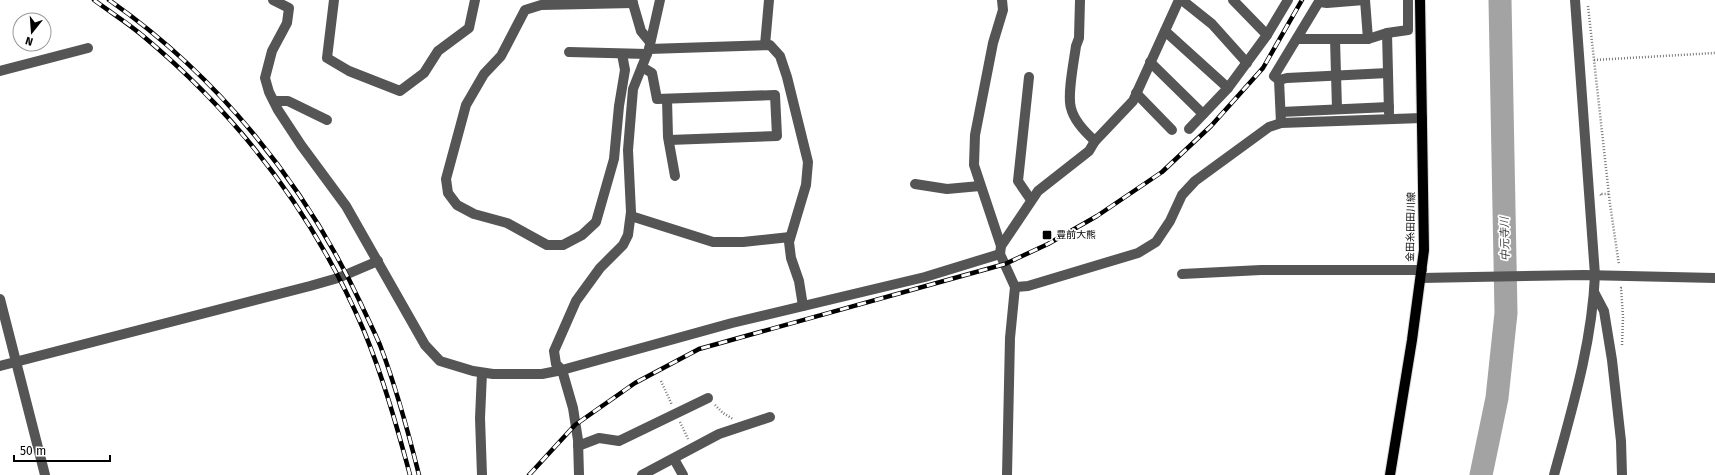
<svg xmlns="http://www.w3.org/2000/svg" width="1715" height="475" font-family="'Fira Sans','Noto Sans JP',sans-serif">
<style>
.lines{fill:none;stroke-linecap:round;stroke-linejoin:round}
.river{stroke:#a3a3a3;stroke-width:23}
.major-casing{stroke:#dbdbdb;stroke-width:12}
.path{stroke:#777;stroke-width:2.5;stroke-dasharray:1 2;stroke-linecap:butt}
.minor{stroke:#555;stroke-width:10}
.major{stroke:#000;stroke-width:10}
.rail-casing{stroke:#000;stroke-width:4.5}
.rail{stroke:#fff;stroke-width:3;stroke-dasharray:9;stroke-linecap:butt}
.poi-dot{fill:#000;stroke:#fff;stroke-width:1.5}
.labels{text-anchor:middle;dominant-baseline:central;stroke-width:3.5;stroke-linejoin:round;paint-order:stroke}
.street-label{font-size:10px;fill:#000;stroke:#fff}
.poi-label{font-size:10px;fill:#000;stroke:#fff;text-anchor:start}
.water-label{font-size:11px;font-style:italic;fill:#444;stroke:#fff}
</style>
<rect width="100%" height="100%" fill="#fff"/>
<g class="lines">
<polyline class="river" points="1481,475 1497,398 1506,313 1500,0"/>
<defs>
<polyline id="major" points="1390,475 1412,340 1424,250 1420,0"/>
</defs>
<use href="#major" class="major-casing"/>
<g class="path">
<polyline points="1588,6 1610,204 1619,265"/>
<polyline points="1594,60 1715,53"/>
<polyline points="1601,195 1600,194 1609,194"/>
<polyline points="1622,345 1623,317 1621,288 1622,288"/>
<polyline points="661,381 672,405"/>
<polyline points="715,405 723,413 733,419"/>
<polyline points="680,422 688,439"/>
</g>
<g class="minor">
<polyline points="273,0 289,8 287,23 272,51 265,78 269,92 278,110 301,145 346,206 425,345 440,361 473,371 493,374 542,374 562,370 732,323 925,277 1000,254"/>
<polyline points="334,0 327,58 349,71 400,91 424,73 438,51 469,28 475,0"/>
<polyline points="632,0 641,31 650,42"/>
<path d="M1080,0l-1,38 -3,8c-2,15 -9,49 -5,62 3,13 15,25 24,33"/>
<polyline points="1182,0 1212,24 1247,63"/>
<polyline points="1233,0 1267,35"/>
<polyline points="1365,0 1368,39"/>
<polyline points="1320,2 1327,3 1364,0"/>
<polyline points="1165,31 1228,88"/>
<polyline points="1387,33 1389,113"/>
<polyline points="1297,39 1368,39 1387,33 1408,30 1408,0"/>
<polyline points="1335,39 1337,109"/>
<polyline points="765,45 769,0"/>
<polyline points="649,49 770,45 780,56 787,77 808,162 806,185 789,242 791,258 799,281 803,306"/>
<polyline points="569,52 647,54"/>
<polyline points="622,54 625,70 619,106 614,159 596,222 582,235 563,245 547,245 507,223 474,214 457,205 448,193 446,179 466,105 484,74 501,56 525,10 541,5 633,3"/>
<polyline points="1150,62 1203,114"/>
<polyline points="642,67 652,73 657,99 775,95 777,136 669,140"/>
<polyline points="0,71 88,48"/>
<polyline points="1029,77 1018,181 1031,200"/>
<polyline points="1279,80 1287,78 1388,73"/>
<polyline points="1136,93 1172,130"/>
<polyline points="667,99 668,137 675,176"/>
<polyline points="274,101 288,101 327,120"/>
<polyline points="1281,112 1389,107"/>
<polyline points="1281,123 1279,80 1274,76 1320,0"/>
<polyline points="1189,129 1228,88 1267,35 1288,0"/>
<polyline points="915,184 947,189 980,186"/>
<polyline points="631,216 713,242 743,242 790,237"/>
<polyline points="1001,246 974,165 975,135 993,43 1003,10 1002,0"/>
<polyline points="1182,274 1261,270 1422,270"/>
<polyline points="1421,278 1584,275 1715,278"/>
<polyline points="1015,287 1028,286 1138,253 1156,242 1170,221 1182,195 1195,181 1269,127 1281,123 1422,118"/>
<polyline points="1594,292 1604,311 1612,360 1621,441 1622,475"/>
<polyline points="0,299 45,475"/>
<polyline points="0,366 310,286 338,278 378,261"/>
<polyline points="482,373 480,418 482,475"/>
<polyline points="578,446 599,438 619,441 708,398"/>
<polyline points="674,459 683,475"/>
<polyline points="579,475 578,440 573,408 562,370 556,364 554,351 576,301 600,268 623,245 628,235 631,212 628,150 633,89 649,49 660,0"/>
<polyline points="642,475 719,434 770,417"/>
<polyline points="1007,475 1010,338 1015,287 1000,254 1001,246 1038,191 1089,151 1095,141 1133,101 1179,0"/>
<path d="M1554,475c18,-66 38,-131 41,-200l-20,-275"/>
</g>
<use href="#major" class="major"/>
<defs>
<g id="rail">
<path d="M94,0c16,12 34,23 49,36 96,80 172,180 221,295 19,46 33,96 46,144"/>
<path d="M109,0c109,76 196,184 252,304 6,13 13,27 19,41 16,42 28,86 39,130"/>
<polyline points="529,475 575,425 635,383 699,349 1005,264 1048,244 1097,216 1162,172 1211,126 1263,68 1302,0"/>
</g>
</defs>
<use href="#rail" class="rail-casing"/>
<use href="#rail" class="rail"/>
</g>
<rect class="poi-dot" x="1042" y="230" width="10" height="10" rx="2"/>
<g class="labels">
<g class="street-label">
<text transform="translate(1411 227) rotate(-89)">金田糸田田川線</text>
</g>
<g class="poi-label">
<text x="1056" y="235">豊前大熊</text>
</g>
<g class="water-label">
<text transform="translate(1505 239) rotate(-91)">中元寺川</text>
</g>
</g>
<g transform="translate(32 32) rotate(197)"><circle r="19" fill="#ffffff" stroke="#999999"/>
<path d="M0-3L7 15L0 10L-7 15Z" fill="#000000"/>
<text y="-6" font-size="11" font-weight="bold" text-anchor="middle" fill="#000000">N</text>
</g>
<path d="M14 455v6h96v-6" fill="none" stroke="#000000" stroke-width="2"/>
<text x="20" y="455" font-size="12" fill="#000000" stroke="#ffffff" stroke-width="3" paint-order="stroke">50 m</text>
</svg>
